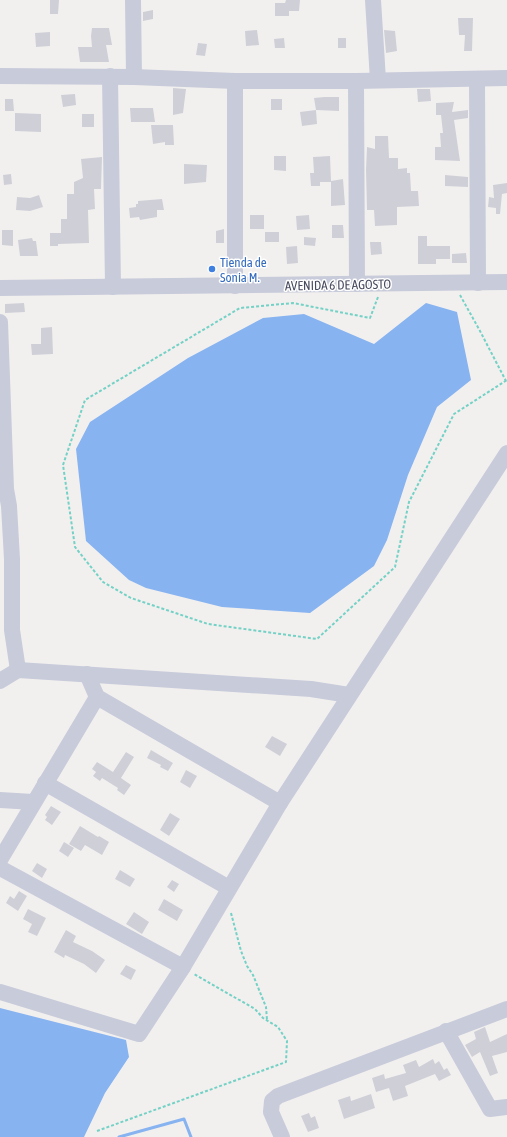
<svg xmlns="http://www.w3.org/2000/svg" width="507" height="1137" font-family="'Asap Condensed',sans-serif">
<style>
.water{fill:#87b3f0}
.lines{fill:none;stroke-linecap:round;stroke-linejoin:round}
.stream{stroke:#87b3f0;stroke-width:3}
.building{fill:#cfcfd7}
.path{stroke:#73d1c5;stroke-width:2;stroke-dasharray:3 2;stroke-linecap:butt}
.minor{stroke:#c8cbda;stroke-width:16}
.shop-dot{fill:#3f7fe0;stroke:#fff;stroke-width:1.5}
.labels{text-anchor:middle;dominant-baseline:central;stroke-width:3;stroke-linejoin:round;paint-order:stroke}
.shop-label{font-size:13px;fill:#366cbe;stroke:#fff;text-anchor:start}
.street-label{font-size:13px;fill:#474a5e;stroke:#fff}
</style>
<rect width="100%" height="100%" fill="#f2f0ef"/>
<g class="water">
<polygon points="426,303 457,312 471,380 437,407 408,475 387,540 374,566 310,613 222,607 146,588 129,580 86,541 76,449 90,422 188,358 263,318 304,314 374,344"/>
<polygon points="0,1008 126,1040 129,1057 105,1093 84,1137 0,1137"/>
</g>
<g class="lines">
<polyline class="stream" points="119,1137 184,1119 191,1137"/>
</g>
<g class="building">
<polygon points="50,0 59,0 58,14 50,14"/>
<polygon points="286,0 300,0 299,11 289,11 289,16 275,16 275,3 285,3"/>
<polygon points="153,10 153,19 143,21 143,12"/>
<polygon points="458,18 473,18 472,51 464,51 465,35 459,35"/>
<polygon points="92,28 109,28 112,45 106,45 109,62 80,62 78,47 92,47 91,36"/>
<polygon points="257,30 259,45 246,46 245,31"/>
<polygon points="384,30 395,31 397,51 386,53"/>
<polygon points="50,32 50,46 36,47 35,33"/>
<polygon points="284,38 285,48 275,48 274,39"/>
<rect x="338" y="38" width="8" height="10"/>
<polygon points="198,43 207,44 205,56 196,55"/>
<polygon points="173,88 186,89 183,113 173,115"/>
<polygon points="417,89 430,89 431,101 418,102"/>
<polygon points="75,94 76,105 63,107 61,95"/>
<polygon points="324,97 339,97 339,111 316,110 314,98"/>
<polygon points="5,99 13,99 14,111 5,111"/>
<rect x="271" y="99" width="11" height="11"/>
<polygon points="454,102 452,112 468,110 468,118 454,120 460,161 435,160 435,147 441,147 440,133 443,133 441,115 436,115 436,103"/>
<polygon points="130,108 153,108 155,122 131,122"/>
<polygon points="316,110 317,124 302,126 300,112"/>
<polygon points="15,113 41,114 41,132 15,131"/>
<rect x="82" y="114" width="12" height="13"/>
<polygon points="151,125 173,125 174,145 165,145 165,142 153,144"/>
<polygon points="375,136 388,136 389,158 398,158 398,169 407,168 407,173 410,173 411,191 418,191 419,206 397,207 397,225 375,226 374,210 367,210 366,170 367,147 375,149"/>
<polygon points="274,156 286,156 286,171 274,170"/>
<polygon points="330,156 331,181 343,179 345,205 331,206 331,182 320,182 320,186 311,186 310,173 314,173 313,157"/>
<polygon points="102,157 101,189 94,189 95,209 88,210 89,243 58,244 58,246 50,246 50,233 61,233 61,219 67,219 67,194 74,194 74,182 83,178 81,159"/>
<polygon points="184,164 207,165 206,182 184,184"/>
<polygon points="11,174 12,184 4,185 3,175"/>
<polygon points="445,175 468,177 468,187 445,186"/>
<polygon points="507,183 507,193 502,194 500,214 496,214 496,208 488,207 489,197 494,198 493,185"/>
<polygon points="39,195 43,207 30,211 16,210 17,197 30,198"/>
<polygon points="162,199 164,210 157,210 157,217 140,220 139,217 130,218 129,208 136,207 136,204 138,204 138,201"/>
<rect x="250" y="215" width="14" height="14"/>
<polygon points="309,215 310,229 297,230 296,216"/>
<polygon points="332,225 343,225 344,238 332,238"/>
<polygon points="224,229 224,243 216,243 216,231"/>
<polygon points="2,230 13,230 13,246 2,245"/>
<rect x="265" y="232" width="14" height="10"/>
<polygon points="418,236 427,236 427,246 450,246 450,259 436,259 436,264 418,264"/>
<polygon points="304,237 316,238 315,246 304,245"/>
<polygon points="32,238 33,241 36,241 38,256 20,256 18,240"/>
<polygon points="370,242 381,242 382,254 371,255"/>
<polygon points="297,246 298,263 287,264 286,247"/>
<polygon points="466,253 467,263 452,263 452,254"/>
<polygon points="24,303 25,312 5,313 5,304"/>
<polygon points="52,327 53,354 32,355 31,344 41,344 41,328"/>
<polygon points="272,736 287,744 280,756 265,747"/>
<polygon points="151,750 173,763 168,771 160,767 161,765 147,758"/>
<polygon points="126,752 134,757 121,778 131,785 124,795 117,790 118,788 102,778 100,781 93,776 96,772 92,769 97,762 113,772"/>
<polygon points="186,770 197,776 190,788 180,782"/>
<polygon points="51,806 61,812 52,825 45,820 47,817 45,815"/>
<polygon points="170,813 180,819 169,836 160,830"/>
<polygon points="80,826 98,837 99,836 109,842 102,855 85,845 81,851 69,844"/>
<polygon points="64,842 74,848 68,857 59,851"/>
<polygon points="37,863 47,869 42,878 32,871"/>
<polygon points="120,870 135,879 130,887 115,879"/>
<polygon points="172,880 179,884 174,892 167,887"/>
<polygon points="19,891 27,896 18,911 6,903 10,896 14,899"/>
<polygon points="164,899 183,910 177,921 158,910"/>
<polygon points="28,909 46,918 37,936 28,932 32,924 23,919"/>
<polygon points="134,912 149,922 142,934 126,924"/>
<polygon points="66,930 76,936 73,942 92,951 105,960 96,973 84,964 65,955 64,958 54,952"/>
<polygon points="126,965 136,970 131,980 120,974"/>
<polygon points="485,1027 490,1042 507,1034 507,1052 492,1056 498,1073 490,1076 480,1052 472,1057 465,1045 476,1039 474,1032"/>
<polygon points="433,1059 435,1064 439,1061 444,1070 447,1068 451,1075 439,1081 435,1074 405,1086 408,1096 393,1101 389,1088 376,1092 372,1078 384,1074 385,1079 406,1073 403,1065 416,1060 419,1067"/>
<polygon points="371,1094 375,1108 344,1119 338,1100 350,1096 351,1101"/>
<polygon points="309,1113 311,1118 315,1116 319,1128 308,1132 301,1116"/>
</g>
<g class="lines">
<g class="path">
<polyline points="460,295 480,331 506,381"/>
<polyline points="378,297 370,318 293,303 240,308 85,400 63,465 75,547 103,582 131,598 208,624 317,639 395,567 409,502 454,414 507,380"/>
<polyline points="231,913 241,951 247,966 253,975 266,1007 267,1020"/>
<polyline points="97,1131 286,1062 287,1041 278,1027 263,1018 255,1009 194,974"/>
</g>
<g class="minor">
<polyline points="133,0 134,77"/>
<polyline points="373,0 378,80"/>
<polyline points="0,76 134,77 235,81 356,81 507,78"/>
<polyline points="110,76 113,287"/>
<polyline points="477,79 478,283"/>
<polyline points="235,81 235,286"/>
<polyline points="356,81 357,284"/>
<polyline points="0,288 507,282"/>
<polyline points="0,322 6,489 9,506 12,559 12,630 18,670"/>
<polyline points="87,674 97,697 280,803"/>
<polyline points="0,681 18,670 311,689 349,695"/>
<polyline points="45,783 229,888"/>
<polyline points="0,800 33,802"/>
<polyline points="0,860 97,697"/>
<polyline points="0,868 183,967"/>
<polyline points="0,992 139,1034 183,967 280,803 507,453"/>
<polyline points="446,1031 490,1109 507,1107"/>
<polyline points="282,1137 271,1112 272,1101 278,1096 507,1009"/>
</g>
</g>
<circle class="shop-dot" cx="212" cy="269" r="4"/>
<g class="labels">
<g class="shop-label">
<text x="220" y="262">Tienda de<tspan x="220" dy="15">Sonia M.</tspan></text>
</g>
<g class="street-label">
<text transform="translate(338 285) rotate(-1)">AVENIDA 6 DE AGOSTO</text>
</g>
</g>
</svg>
